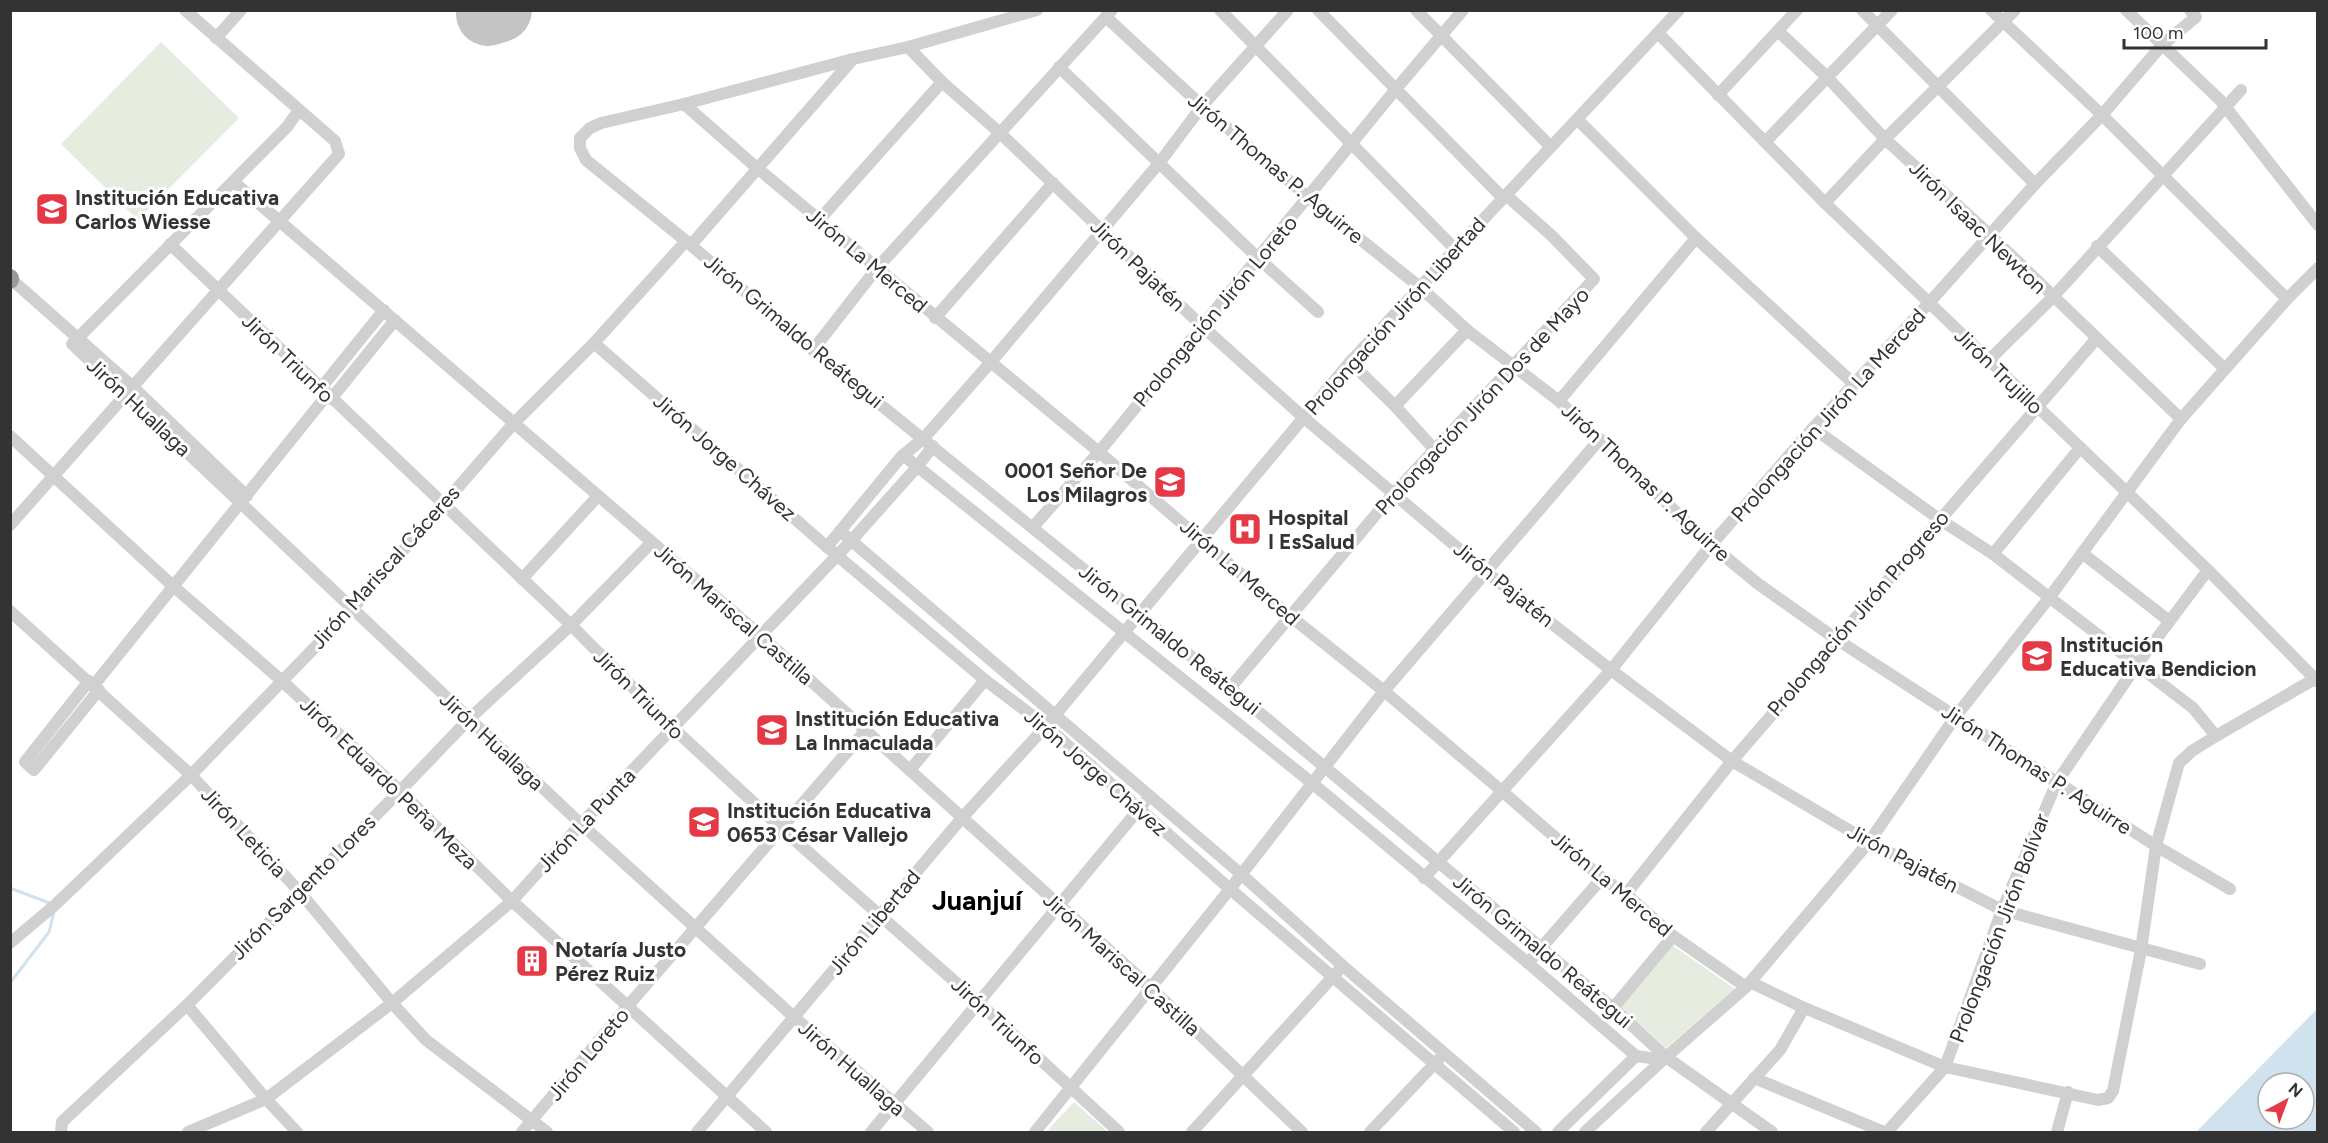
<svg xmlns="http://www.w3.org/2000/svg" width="2328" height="1143" font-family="Figtree,sans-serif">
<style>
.green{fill:#e6ecdf}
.water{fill:#cfe2ee;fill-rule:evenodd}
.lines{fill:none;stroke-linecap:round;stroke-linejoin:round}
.stream{stroke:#cfe2ee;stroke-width:3}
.runway{stroke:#c4c4c4;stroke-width:64}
.minor{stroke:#d0d0d0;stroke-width:12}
.highway{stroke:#9a9a9a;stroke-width:18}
.labels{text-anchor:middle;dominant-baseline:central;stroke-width:6;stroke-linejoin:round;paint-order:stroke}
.street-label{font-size:21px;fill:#333;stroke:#fff}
.poi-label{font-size:21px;font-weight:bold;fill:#333;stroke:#fff;text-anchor:start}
.district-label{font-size:27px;font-weight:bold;fill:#000;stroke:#fff}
</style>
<rect width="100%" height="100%" fill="#fff"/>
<g class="green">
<polygon points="161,42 239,118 138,220 61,144"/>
<polygon points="1672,945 1735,989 1666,1048 1620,1006"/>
<polygon points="1074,1102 1108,1132 1046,1132"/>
</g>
<path class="water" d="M2317,1009v123h-121zM2268,1083h36v36h-36z"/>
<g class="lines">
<g class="stream">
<polyline points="10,888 52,904"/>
<polyline points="10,983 49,932 54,912"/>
</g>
<polyline class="runway" points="488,14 500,10"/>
<g class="minor">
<polyline points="1037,10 908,47 853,59 684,104 601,123 590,128 580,138 580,148 586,160 686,241 813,350 1230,688 1613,1008 1666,1057 1772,1132"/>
<polyline points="1220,10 1455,249"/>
<polyline points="1318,10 1503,198"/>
<polyline points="1416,10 1551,147"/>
<polyline points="1862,10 2035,184"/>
<polyline points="1991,10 2102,115 2287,299"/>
<polyline points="2126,10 2220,100 2318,225"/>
<polyline points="1106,17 1202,106 1309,198 1421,288 1467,330 1559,401 1711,545 1757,583 1836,639 2156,846 2230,889"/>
<polyline points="1779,32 1827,77 1885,139 1990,235 2181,419"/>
<polyline points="1658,33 1825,203 2208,570 2318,682"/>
<polyline points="216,38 241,10"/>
<polyline points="908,47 942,82 1000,133 1202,326 1303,417 1485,571 1611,670 1732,761 1869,842 2002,910 2200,964"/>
<polyline points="1059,67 1258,258 1318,312"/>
<polyline points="1718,95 1797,10"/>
<polyline points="684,104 757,168 1099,452 1290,616 1384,691 1503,792 1602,878 1626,894 1673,936 1746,987"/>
<polyline points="299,110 287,127 72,344 581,824 794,1017 928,1132"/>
<polyline points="1578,120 1696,238 1854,384"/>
<polyline points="1765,142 1892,10"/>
<polyline points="234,182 760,635 1151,988 1302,1132"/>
<polyline points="1825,203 1885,139 2015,10"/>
<polyline points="819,220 942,82"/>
<polyline points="170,244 571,625 672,727 781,828 978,1002 1119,1132"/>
<polyline points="691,245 853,59"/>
<polyline points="2097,246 2224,368"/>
<polyline points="11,279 132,386 247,496"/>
<polyline points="935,318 1053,183"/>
<polyline points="594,343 827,547 985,680 1046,726 1230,889 1514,1132"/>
<polyline points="813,350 877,268 1112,10"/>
<polyline points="1989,360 2052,298 2241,90"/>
<polyline points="1350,362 1395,406 1435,450"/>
<polyline points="321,388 384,310"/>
<polyline points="331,399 395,320"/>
<polyline points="1559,401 1696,238"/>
<polyline points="1395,406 1467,330"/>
<polyline points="1813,428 1939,519 1993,554 2193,708 2216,736"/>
<polyline points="10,436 173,586 281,680 400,791 512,901 766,1132"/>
<polyline points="903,455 1312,783 1528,963 1636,1056 1658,1059 1664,1057"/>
<polyline points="10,525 339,154 335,141 185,10"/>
<polyline points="1033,527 1099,452 1396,89 1463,10"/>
<polyline points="840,531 1241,874 1343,966 1536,1132"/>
<polyline points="827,547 901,457 924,438 990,363 1160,162 1202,106 1288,10"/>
<polyline points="2082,553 2168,620"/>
<polyline points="1993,554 2080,448"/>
<polyline points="522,579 598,496"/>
<polyline points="10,611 191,775 299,891 392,1003 426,1040 547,1132"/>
<polyline points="89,681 25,762 34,770 99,690"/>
<polyline points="94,685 327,395"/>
<polyline points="1230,688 1394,493 1594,279 1552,236 1506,195"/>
<polyline points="910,770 985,680"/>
<polyline points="1424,878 1611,670 1711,545 1813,428 1929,303 2035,184 2102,115 2162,45 2196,17 2190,10"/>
<polyline points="1626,894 1732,761 2097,338"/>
<polyline points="10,943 55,905 191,775 352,609 514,423 594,343 686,241"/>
<polyline points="1528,963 1602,878"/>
<polyline points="1750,982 1800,1006 1945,1067 2098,1100 2108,1098 2113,1091 2141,950 2156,846 2179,763 2192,751 2216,736 2318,677"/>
<polyline points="187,1005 266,1099 297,1132"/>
<polyline points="1613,1008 1673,936"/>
<polyline points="1754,1078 1884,1132"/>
<polyline points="61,1132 62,1122 187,1005 400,791 469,719 571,625 652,542"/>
<polyline points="188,1132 266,1099 392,1003 512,901 581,824 851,541 917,467 933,446"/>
<polyline points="522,1132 627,1007 866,730"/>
<polyline points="697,1132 961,819 1046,726 1350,362 1679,10"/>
<polyline points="871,1132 1144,803"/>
<polyline points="1035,1132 1230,889 1384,691 1600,439"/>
<polyline points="1192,1132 1338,971"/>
<polyline points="1370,1132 1439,1059"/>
<polyline points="1558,1132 1636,1056"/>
<polyline points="1585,1132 1666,1057 1746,987 1869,842 1956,716 2049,598 2181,419 2287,299 2318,268"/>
<polyline points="1706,1132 1780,1050 1804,1008"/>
<polyline points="1887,1132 1945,1067 2002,910 2057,782 2136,666 2208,570"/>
<polyline points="2057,1132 2068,1092"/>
</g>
<polyline class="highway" points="10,278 10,280"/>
</g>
<defs>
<symbol id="school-square" viewBox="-11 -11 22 22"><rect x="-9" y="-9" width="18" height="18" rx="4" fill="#e63946" stroke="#fff"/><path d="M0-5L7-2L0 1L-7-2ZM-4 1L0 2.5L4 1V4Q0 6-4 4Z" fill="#fff"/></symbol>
<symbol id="hospital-square" viewBox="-11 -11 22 22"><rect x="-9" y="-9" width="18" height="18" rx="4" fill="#e63946" stroke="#fff"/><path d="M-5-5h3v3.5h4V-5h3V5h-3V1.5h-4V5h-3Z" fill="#fff"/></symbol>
<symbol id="building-square" viewBox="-11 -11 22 22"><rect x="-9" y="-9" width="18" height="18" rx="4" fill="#e63946" stroke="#fff"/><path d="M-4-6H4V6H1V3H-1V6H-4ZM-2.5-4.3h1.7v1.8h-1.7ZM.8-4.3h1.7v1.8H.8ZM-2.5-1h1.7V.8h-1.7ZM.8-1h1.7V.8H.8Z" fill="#fff"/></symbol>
</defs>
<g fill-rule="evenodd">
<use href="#school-square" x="33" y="190" width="38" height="38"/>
<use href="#school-square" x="1151" y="463" width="38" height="38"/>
<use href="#hospital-square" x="1226" y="510" width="38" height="38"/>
<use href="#school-square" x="2018" y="637" width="38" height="38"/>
<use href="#school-square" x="753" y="711" width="38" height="38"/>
<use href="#school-square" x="685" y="803" width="38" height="38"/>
<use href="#building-square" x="513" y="942" width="38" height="38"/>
</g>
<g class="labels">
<g class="street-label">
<text transform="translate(1276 168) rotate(40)">Jirón Thomas P. Aguirre</text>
<text transform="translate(1978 227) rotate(44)">Jirón Isaac Newton</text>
<text transform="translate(867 260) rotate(40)">Jirón La Merced</text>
<text transform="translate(1138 265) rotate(44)">Jirón Pajatén</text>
<text transform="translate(1215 311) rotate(-50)">Prolongación Jirón Loreto</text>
<text transform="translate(1395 316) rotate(-48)">Prolongación Jirón Libertad</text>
<text transform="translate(794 331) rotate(40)">Jirón Grimaldo Reátegui</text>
<text transform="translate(288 358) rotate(44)">Jirón Triunfo</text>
<text transform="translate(1999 371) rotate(44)">Jirón Trujillo</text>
<text transform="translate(1482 401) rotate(-47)">Prolongación Jirón Dos de Mayo</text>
<text transform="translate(139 407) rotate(43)">Jirón Huallaga</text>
<text transform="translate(1828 415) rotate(-48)">Prolongación Jirón La Merced</text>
<text transform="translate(725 457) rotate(41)">Jirón Jorge Chávez</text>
<text transform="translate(1646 482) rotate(43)">Jirón Thomas P. Aguirre</text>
<text transform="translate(385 567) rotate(-48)">Jirón Mariscal Cáceres</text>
<text transform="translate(1240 572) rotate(41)">Jirón La Merced</text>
<text transform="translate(1504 584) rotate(39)">Jirón Pajatén</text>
<text transform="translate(1858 613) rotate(-49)">Prolongación Jirón Progreso</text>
<text transform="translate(734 614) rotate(41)">Jirón Mariscal Castilla</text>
<text transform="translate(1170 639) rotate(39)">Jirón Grimaldo Reátegui</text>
<text transform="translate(639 694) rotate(45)">Jirón Triunfo</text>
<text transform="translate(492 741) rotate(43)">Jirón Huallaga</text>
<text transform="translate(2037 769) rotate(33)">Jirón Thomas P. Aguirre</text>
<text transform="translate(1096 772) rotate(41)">Jirón Jorge Chávez</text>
<text transform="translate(389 783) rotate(44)">Jirón Eduardo Peña Meza</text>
<text transform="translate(586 820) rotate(-47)">Jirón La Punta</text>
<text transform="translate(244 832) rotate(47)">Jirón Leticia</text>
<text transform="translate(1903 858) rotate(28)">Jirón Pajatén</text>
<text transform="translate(1612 884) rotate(40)">Jirón La Merced</text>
<text transform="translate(303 887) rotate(-45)">Jirón Sargento Lores</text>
<text transform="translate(874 922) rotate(-50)">Jirón Libertad</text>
<text transform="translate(1999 928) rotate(-69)">Prolongación Jirón Bolívar</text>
<text transform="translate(1543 951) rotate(40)">Jirón Grimaldo Reátegui</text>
<text transform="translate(1122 964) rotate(42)">Jirón Mariscal Castilla</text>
<text transform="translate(998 1021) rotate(43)">Jirón Triunfo</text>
<text transform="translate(588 1054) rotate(-50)">Jirón Loreto</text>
<text transform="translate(852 1068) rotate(41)">Jirón Huallaga</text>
</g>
<g class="poi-label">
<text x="75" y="197">Institución Educativa<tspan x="75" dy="24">Carlos Wiesse</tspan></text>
<text x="1147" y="470" text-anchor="end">0001 Señor De<tspan x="1147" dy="24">Los Milagros</tspan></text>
<text x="1268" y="517">Hospital<tspan x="1268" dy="24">I EsSalud</tspan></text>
<text x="2060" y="644">Institución<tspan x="2060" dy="24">Educativa Bendicion</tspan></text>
<text x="795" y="718">Institución Educativa<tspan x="795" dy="24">La Inmaculada</tspan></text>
<text x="727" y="810">Institución Educativa<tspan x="727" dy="24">0653 César Vallejo</tspan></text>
<text x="555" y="949">Notaría Justo<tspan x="555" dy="24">Pérez Ruiz</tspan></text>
</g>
<g class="district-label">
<text x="977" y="900">Juanjuí</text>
</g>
</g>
<rect width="2328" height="1143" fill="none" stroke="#333333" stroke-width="24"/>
<g transform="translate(2286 1101) rotate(41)"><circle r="28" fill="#ffffff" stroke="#adadad" stroke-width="1.5"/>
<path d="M0-4.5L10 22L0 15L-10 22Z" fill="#e63946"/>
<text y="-9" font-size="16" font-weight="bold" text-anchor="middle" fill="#333333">N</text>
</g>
<path d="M2124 39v9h142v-9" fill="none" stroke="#333333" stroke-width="3"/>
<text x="2133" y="39" font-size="18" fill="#333333" stroke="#ffffff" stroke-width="4.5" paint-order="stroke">100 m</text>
</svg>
